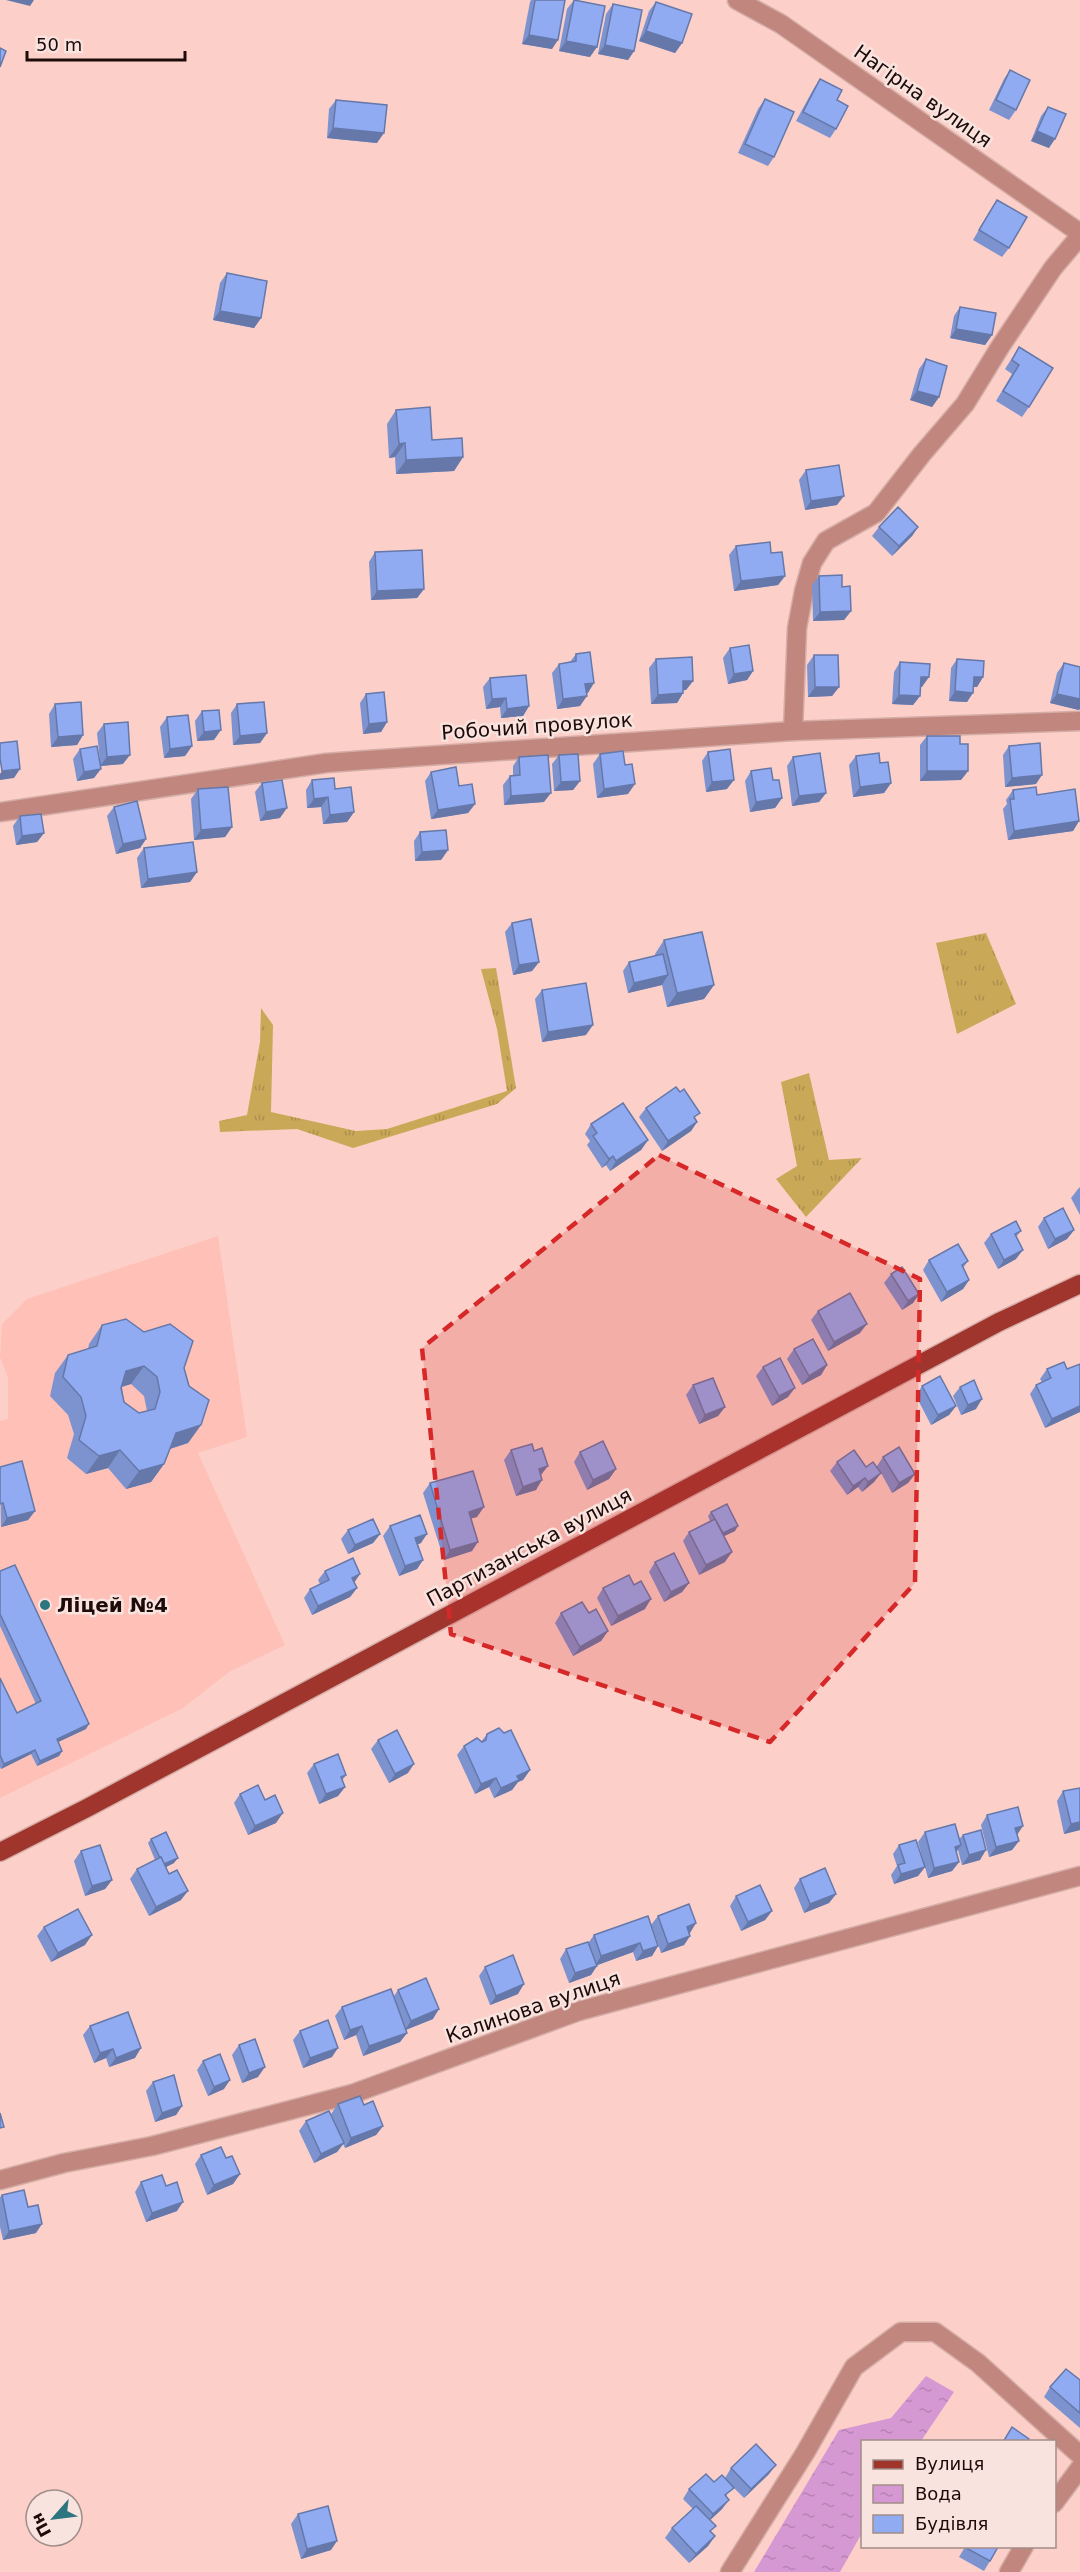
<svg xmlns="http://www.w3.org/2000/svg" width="1080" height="2572" font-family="'DejaVu Sans',sans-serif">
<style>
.built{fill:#fec0b7}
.grass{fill:url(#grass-tufts)}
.water{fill:url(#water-ripples)}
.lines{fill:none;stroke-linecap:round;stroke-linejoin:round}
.minor-casing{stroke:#d4ada6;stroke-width:21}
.major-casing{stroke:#d4ada6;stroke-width:21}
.minor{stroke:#c1867d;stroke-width:18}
.major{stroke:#9f352d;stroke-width:18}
.wall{fill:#7c93d0;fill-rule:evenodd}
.shaded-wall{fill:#6578a9}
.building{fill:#90abf2;stroke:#6578a9;stroke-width:1.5;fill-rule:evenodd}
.marked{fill:#d62828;fill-opacity:0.2;stroke:#d62828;stroke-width:4.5;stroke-dasharray:12 8;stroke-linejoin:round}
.poi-dot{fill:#2d757f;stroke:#f9e3df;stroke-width:2}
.labels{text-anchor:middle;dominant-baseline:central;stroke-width:5;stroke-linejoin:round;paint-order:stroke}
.street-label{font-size:20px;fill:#1d0b09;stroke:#f9e3df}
.poi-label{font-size:20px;font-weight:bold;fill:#1d0b09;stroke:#f9e3df;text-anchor:start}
</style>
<defs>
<pattern id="grass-tufts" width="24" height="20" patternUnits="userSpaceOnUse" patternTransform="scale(1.5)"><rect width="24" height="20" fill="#c9a958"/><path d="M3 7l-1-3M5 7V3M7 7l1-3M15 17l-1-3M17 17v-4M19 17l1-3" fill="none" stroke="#ac904b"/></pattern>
<pattern id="water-ripples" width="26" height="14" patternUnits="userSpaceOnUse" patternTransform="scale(1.5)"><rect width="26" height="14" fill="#d598d3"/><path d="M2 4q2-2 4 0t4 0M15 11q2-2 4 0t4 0" fill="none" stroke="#b682b4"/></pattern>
</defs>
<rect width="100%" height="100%" fill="#fcd0c9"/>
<polygon class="built" points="218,1236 247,1437 198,1453 285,1645 229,1672 183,1708 0,1798 0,1421 8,1419 8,1378 0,1357 2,1324 27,1299"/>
<g class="grass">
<polygon points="986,933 1016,1004 957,1034 936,943"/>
<polygon points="496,968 516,1088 497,1104 353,1148 297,1129 220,1132 219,1121 247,1115 260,1042 261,1008 273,1025 271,1112 356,1131 387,1129 507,1091 497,1029 481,969"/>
<polygon points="809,1073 829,1160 862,1158 806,1217 776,1179 797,1166 781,1082"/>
</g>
<polygon class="water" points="926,2376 954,2392 921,2441 862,2442 862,2533 840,2572 754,2572 839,2430 891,2418"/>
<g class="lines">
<defs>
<g id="minor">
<polyline points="737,0 781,24 1080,233"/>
<polyline points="793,731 797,628 804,591 812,563 826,541 876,513 922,454 965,404 1000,347 1053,268 1080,236"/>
<polyline points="0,812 326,763 367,760 793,731 1080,721"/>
<polyline points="0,2180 64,2163 152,2146 352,2094 579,2011 1080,1876"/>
<polyline points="1054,2503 1080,2468"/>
<polyline points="730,2572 805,2453 854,2367 901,2332 935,2332 978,2363 1080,2455"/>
<polyline points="1009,2572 1024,2546"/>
</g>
<polyline id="major" points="0,1852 87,1808 999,1322 1080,1284"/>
</defs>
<use href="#minor" class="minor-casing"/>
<use href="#major" class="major-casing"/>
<use href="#minor" class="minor"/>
<use href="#major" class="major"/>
</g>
<g class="wall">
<polygon points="531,0 565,0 552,49 522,44 530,2"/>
<polygon points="574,0 590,57 559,51 567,9"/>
<polygon points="656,2 682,43 675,53 639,41 649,11"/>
<polygon points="613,4 634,51 628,60 598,54 606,14"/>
<polygon points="1010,70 1016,110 1009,120 989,110 1004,79"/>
<polygon points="820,79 837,100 836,129 830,138 796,121 814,88"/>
<polygon points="765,99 774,157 768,166 738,153 758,109"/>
<polygon points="336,100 377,143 327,138 329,109"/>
<polygon points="1048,107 1049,148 1031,141 1041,116"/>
<polygon points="997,200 1009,248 1002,257 973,240 991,209"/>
<polygon points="227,273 261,318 254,328 213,320 220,283"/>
<polygon points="960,307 992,335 985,345 950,338 954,316"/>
<polygon points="1019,347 1029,407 1022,417 996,401 1012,374 1005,369"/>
<polygon points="926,359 939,397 932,407 910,400 919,369"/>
<polygon points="396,410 432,440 463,457 454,471 396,474 395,457 389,458 387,424"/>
<polygon points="806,470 837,505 805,510 799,480"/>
<polygon points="879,527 918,527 912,536 892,556 872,536"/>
<polygon points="736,546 785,576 778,585 734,591 729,555"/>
<polygon points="375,552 424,589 417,598 371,600 369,562"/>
<polygon points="819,576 842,587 851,611 844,620 813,621 812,585"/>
<polygon points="730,648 753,671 747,680 728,684 723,658"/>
<polygon points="576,654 588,693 586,693 580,706 557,709 552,673 559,664 570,662"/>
<polygon points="814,655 839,687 832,696 808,697 807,665"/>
<polygon points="656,659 693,681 686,690 683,690 683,693 677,703 651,704 649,668"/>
<polygon points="957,659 983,677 977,687 974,687 967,702 949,701 951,668"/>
<polygon points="900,662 922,687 921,687 920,696 913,705 892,704 894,672"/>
<polygon points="1064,663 1079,710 1050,703 1057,673"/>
<polygon points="490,678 529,706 523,716 501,718 500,707 486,709 483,687"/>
<polygon points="366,694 387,722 381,732 363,734 360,703"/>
<polygon points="55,704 83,735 77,745 51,747 49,714"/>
<polygon points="237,704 267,733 260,743 233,745 231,713"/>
<polygon points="202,711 214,740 197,741 195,721"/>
<polygon points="167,717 192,746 185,756 164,758 160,727"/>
<polygon points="104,724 123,764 101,766 94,778 77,781 73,759 80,749 100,761 97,733"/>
<polygon points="927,736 960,744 968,771 961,780 920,781 920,745"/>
<polygon points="1009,746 1036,784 1005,787 1003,755"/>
<polygon points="708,752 727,789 706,792 702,761"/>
<polygon points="600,754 625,765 628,794 597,798 593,764"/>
<polygon points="559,755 580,781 573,790 554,791 552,764"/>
<polygon points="856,756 880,763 891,783 884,793 853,797 849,765"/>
<polygon points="519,757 544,802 504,805 503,785 510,776 513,776 513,766"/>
<polygon points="793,757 826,793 819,802 792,806 787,766"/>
<polygon points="751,771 773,780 782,798 775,808 750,812 745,781"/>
<polygon points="431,772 459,786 475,804 468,813 431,819 425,781"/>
<polygon points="312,780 335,789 354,812 347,822 323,824 321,807 307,808 306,790"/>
<polygon points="262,783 280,818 260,821 255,792"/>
<polygon points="198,789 232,827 225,837 194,840 191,799"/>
<polygon points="1013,790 1079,821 1073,831 1008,840 1003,809 1007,804 1006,800"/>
<polygon points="114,807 146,839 140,848 116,854 107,816"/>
<polygon points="20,816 44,833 37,842 16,845 13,826"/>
<polygon points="420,832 448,850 441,860 415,861 414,841"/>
<polygon points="144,848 197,872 190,882 141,888 137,858"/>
<polygon points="512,923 539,962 532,971 513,975 505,932"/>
<polygon points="664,940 714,985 704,999 667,1007 662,985 628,993 623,971 629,962 655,956 655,954"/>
<polygon points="542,990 586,1035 542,1042 535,999"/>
<polygon points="646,1108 696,1119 697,1122 691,1131 662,1151 639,1117"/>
<polygon points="591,1124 648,1140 641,1150 610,1171 606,1165 602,1168 587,1145 590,1141 585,1134"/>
<polygon points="1080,1187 1080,1215 1071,1198 1078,1189"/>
<polygon points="1044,1218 1074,1230 1067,1239 1048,1249 1038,1227"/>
<polygon points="1021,1231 1016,1237 1016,1259 998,1269 984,1243 991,1234"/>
<polygon points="929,1260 968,1261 963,1268 969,1280 963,1289 941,1302 923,1270"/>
<polygon points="891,1274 919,1294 913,1303 902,1310 884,1283"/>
<polygon points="818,1311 860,1333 828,1351 811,1320"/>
<path d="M102,1325l82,43 17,57 -13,18 -18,6 -6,15 -13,18 -25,7 -18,-21 -22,6 -19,-16 7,-24 -6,-19 -18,-19 5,-23 13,-18 20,-6 1,-5zM131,1384l13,12 3,15 -8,2 -15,-11 -2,-15z"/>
<polygon points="794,1349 827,1365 821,1375 802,1385 787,1359"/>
<polygon points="1080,1364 1080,1412 1045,1428 1030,1394 1036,1385 1042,1382 1040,1379 1047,1369 1067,1369"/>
<polygon points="763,1367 788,1397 772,1406 756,1376"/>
<polygon points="693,1385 725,1407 718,1416 699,1424 686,1395"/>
<polygon points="922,1386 956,1406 949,1415 931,1425 916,1396"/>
<polygon points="960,1387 976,1409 961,1415 953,1396"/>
<polygon points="511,1450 541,1475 536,1490 516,1496 504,1460"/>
<polygon points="580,1452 616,1469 609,1479 587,1490 574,1462"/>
<polygon points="883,1457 915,1474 908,1483 892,1493 881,1473 874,1482 862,1492 858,1487 847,1495 830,1471 837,1462 866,1467 877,1466"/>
<polygon points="0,1467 35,1511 28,1520 1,1527"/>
<polygon points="430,1483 477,1517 471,1518 472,1551 444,1560 423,1493"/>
<polygon points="711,1512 735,1531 724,1536 725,1562 699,1575 683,1541 689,1532 710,1521 708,1516"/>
<polygon points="390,1526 421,1543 418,1544 423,1560 417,1569 399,1576 383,1536"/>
<polygon points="348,1530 380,1534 373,1543 348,1554 341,1539"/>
<polygon points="655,1562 689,1583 682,1592 664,1602 649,1572"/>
<polygon points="0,1571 86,1729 58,1742 62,1751 59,1756 37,1766 31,1754 1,1769 0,1767 0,1678 17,1713 36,1704 0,1626"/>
<polygon points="325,1571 354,1582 357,1588 350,1597 312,1615 304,1598 310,1589 320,1584 318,1580"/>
<polygon points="634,1585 645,1609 611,1626 597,1598 603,1588"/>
<polygon points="561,1613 589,1613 608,1631 601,1641 573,1656 555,1623"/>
<polygon points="487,1734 530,1770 523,1780 518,1782 512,1790 494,1798 489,1787 475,1794 457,1755 464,1746 481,1742"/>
<polygon points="378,1740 408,1773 389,1783 371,1749"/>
<polygon points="314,1764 346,1775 342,1781 345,1787 338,1796 319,1804 307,1773"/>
<polygon points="1080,1788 1080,1830 1064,1834 1057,1801 1063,1791"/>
<polygon points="240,1794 276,1823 248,1835 234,1803"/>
<polygon points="987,1815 1017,1835 1019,1841 1012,1850 989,1857 981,1825"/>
<polygon points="925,1832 959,1839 963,1835 980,1860 962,1865 958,1850 956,1852 959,1862 952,1871 928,1878 918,1842"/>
<polygon points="151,1839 174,1863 166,1867 181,1900 149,1916 130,1879 137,1869 155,1860 148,1843"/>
<polygon points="899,1845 925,1867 918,1876 894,1884 891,1875 897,1866 893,1854"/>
<polygon points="81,1851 112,1880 105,1889 85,1896 74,1861"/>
<polygon points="800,1879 836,1894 829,1903 804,1913 794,1888"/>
<polygon points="736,1896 772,1911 765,1920 741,1931 730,1906"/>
<polygon points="658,1916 689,1933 690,1936 684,1945 661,1953 652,1926 658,1946 652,1956 636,1961 633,1952 597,1965 591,1975 569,1983 560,1959 566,1949 589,1942 594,1935 651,1925"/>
<polygon points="44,1927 85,1945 51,1962 37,1936"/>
<polygon points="485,1967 518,1994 490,2005 479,1976"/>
<polygon points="398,1990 433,2019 406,2030 407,2033 400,2042 363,2056 356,2035 344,2040 335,2016 342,2007 394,1996"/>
<polygon points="90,2026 135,2058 109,2067 106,2058 94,2063 83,2035"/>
<polygon points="300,2031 332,2057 303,2068 293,2040"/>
<polygon points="239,2045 258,2077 242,2083 232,2055"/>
<polygon points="203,2061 224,2089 208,2096 197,2070"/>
<polygon points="153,2082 182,2106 176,2115 155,2122 146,2091"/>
<polygon points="338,2104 364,2105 383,2126 376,2135 345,2148 343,2144 337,2152 314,2163 299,2131 306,2121 337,2129 331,2114"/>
<polygon points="201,2155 226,2158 240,2174 233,2184 207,2195 195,2164"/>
<polygon points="141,2182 166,2186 177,2211 146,2222 135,2192"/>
<polygon points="2,2195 28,2207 36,2233 3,2240 0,2227 0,2197"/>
<polygon points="1080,2380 1080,2428 1044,2397 1050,2387"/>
<polygon points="731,2468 769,2474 744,2498 725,2479 727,2497 722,2509 710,2520 711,2532 715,2536 708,2546 689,2563 665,2538 672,2528 693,2509 683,2499 689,2489 714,2482 725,2478"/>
<polygon points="298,2514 331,2550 301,2559 291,2524"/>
<polygon points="965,2547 998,2547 990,2561 984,2571 959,2557"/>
</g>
<g class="shaded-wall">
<polygon points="6,0 34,0 30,6"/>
<polygon points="646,31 682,43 675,53 639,41"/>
<polygon points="529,35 558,40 552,49 522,44"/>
<polygon points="566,41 597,47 590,57 559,51"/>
<polygon points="605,45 634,51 628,60 598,54"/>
<polygon points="333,128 384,133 377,143 327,138"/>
<polygon points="1037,131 1055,139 1049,148 1031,141"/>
<polygon points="220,311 261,318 254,328 213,320"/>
<polygon points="956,329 992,335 985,345 950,338"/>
<polygon points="917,391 939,397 932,407 910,400"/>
<polygon points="405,443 395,457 389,458 399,444"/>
<polygon points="463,457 454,471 396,474 406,460"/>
<polygon points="844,496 837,505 805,510 811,501"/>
<polygon points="918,527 912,536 892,556 899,546"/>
<polygon points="785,576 778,585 734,591 741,581"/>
<polygon points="424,589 417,598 371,600 377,591"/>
<polygon points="851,611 844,620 813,621 820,612"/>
<polygon points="753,671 747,680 728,684 734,674"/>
<polygon points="921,677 929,677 922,687 914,686"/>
<polygon points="974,677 983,677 977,687 967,686"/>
<polygon points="683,681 693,681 686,690 676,691"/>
<polygon points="594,683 588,693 578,694 585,684"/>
<polygon points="815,687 839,687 832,696 808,697"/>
<polygon points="955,691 973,693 967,702 949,701"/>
<polygon points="683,693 677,703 651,704 658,695"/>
<polygon points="1057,694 1080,699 1080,709 1079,710 1050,703"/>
<polygon points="899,695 920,696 913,705 892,704"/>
<polygon points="587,696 580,706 557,709 563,699"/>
<polygon points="506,698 500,707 486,709 492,699"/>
<polygon points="529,706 523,716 501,718 507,709"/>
<polygon points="387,722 381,732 363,734 369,724"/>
<polygon points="221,730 214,740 197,741 204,732"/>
<polygon points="267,733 260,743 233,745 240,736"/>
<polygon points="83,735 77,745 51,747 58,737"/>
<polygon points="192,746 185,756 164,758 170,749"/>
<polygon points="130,755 123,764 100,766 107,757"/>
<polygon points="20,769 14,778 0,780 0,774 2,771"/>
<polygon points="101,769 94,778 77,781 84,772"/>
<polygon points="927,771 968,771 961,780 920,781"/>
<polygon points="1042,775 1036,784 1005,787 1012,778"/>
<polygon points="734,780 727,789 706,792 712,782"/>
<polygon points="580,781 573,790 554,791 561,782"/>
<polygon points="891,783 884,793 853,797 860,787"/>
<polygon points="635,784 628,794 597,798 604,789"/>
<polygon points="551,793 544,802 504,805 511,796"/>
<polygon points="826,793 819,802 792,806 799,796"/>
<polygon points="328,797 321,807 307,808 314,799"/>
<polygon points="782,798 775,808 750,812 756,802"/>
<polygon points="475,804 468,813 431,819 438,810"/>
<polygon points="287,808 280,818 260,821 266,812"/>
<polygon points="354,812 347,822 323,824 330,815"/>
<polygon points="1079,821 1073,831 1008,840 1014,831"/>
<polygon points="232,827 225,837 194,840 201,830"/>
<polygon points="44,833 37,842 16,845 22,836"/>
<polygon points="146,839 140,848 116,854 123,844"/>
<polygon points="448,850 441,860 415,861 422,852"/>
<polygon points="197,872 190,882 141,888 148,879"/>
<polygon points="539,962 532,971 513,975 519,965"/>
<polygon points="668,975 662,985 628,993 634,983"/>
<polygon points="714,985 704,999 667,1007 677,993"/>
<polygon points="593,1025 586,1035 542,1042 548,1032"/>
<polygon points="697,1122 691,1131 662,1151 668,1141"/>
<polygon points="648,1140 641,1150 610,1171 616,1161"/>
<polygon points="613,1156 606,1165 602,1168 609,1159"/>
<polygon points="1074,1230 1067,1239 1048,1249 1055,1239"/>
<polygon points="1023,1250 1016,1259 998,1269 1004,1260"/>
<polygon points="969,1280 963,1289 941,1302 947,1292"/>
<polygon points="919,1294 913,1303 902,1310 908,1301"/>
<polygon points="867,1324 860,1333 828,1351 834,1342"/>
<polygon points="827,1365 821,1375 802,1385 809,1376"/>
<polygon points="144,1366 131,1384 114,1389 126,1371"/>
<polygon points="795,1388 788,1397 772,1406 779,1396"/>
<polygon points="982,1399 976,1409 961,1415 968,1405"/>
<polygon points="956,1406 949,1415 931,1425 938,1415"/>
<polygon points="1080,1406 1080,1412 1045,1428 1052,1419"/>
<polygon points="725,1407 718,1416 699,1424 705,1415"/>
<polygon points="201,1425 188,1443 163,1451 176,1433"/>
<polygon points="120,1450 108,1468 86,1474 99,1456"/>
<polygon points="164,1464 151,1482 126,1489 139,1471"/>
<polygon points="548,1466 541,1475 539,1469"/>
<polygon points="616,1469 609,1479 587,1490 593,1480"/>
<polygon points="881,1473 874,1482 862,1492 868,1482"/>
<polygon points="915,1474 908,1483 892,1493 899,1483"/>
<polygon points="865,1478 858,1487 847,1495 853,1486"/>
<polygon points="542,1480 536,1490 516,1496 523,1487"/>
<polygon points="484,1507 477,1517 462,1521 469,1512"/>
<polygon points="35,1511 28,1520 1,1527 7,1518"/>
<polygon points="738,1526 735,1531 718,1539 721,1534"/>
<polygon points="380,1534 373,1543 348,1554 355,1545"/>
<polygon points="427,1534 421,1543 409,1548 415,1538"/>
<polygon points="478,1542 472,1551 444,1560 450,1550"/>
<polygon points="732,1552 725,1562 699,1575 706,1565"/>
<polygon points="423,1560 417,1569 399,1576 405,1566"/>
<polygon points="360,1574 354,1583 352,1578"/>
<polygon points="689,1583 682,1592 664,1602 671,1592"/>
<polygon points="357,1588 350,1597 312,1615 318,1606"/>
<polygon points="651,1599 645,1609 611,1626 618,1616"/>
<polygon points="608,1631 601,1641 573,1656 580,1647"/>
<polygon points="89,1724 86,1729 54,1744 57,1739"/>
<polygon points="35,1750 31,1754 1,1769 4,1764"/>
<polygon points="62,1751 59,1756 37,1766 40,1761"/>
<polygon points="414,1764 408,1773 389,1783 395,1774"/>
<polygon points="530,1770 523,1780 518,1782 512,1790 494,1798 501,1788 517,1776"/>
<polygon points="496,1778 489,1787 475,1794 481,1784"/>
<polygon points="345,1787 338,1796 319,1804 326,1794"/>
<polygon points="283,1813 276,1823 248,1835 255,1826"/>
<polygon points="1080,1822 1080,1830 1064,1834 1071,1824"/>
<polygon points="1023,1826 1017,1835 1015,1828"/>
<polygon points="1019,1841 1012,1850 989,1857 996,1847"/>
<polygon points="961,1845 954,1855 955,1847"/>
<polygon points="986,1850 980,1860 962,1865 969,1855"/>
<polygon points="178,1858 174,1863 160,1870 163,1865"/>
<polygon points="959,1862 952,1871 928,1878 934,1868"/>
<polygon points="925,1867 918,1876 894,1884 901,1874"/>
<polygon points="112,1880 105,1889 85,1896 92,1886"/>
<polygon points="188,1891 181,1900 149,1916 156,1907"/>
<polygon points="836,1894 829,1903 804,1913 810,1904"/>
<polygon points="772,1911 765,1920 741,1931 748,1922"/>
<polygon points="696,1923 690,1933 680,1936 687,1927"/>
<polygon points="92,1935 85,1945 51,1962 58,1953"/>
<polygon points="690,1936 684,1945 661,1953 668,1944"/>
<polygon points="640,1943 633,1952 595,1966 601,1956"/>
<polygon points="658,1946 652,1956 636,1961 643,1951"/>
<polygon points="597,1966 591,1975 569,1983 575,1973"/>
<polygon points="524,1984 518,1994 490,2005 496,1996"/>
<polygon points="439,2009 433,2019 405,2030 411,2021"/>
<polygon points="362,2026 356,2035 344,2040 350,2030"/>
<polygon points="407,2033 400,2042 363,2056 369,2046"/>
<polygon points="141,2048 135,2058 109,2067 116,2058"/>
<polygon points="338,2048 332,2057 303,2068 310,2058"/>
<polygon points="113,2049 106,2058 94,2063 100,2053"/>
<polygon points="265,2067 258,2077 242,2083 249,2073"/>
<polygon points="230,2080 224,2089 208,2096 214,2087"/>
<polygon points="182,2106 176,2115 155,2122 162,2113"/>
<polygon points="383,2126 376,2135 345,2148 351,2138"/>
<polygon points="344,2143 337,2152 314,2163 321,2154"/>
<polygon points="240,2174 233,2184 207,2195 214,2185"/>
<polygon points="183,2202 177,2211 146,2222 152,2213"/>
<polygon points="42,2224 36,2233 3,2240 9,2231"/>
<polygon points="776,2465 769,2474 744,2498 751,2489"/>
<polygon points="729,2500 722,2509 706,2524 713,2514"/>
<polygon points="715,2536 708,2546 689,2563 696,2554"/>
<polygon points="337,2541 331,2550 301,2559 307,2549"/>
</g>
<g class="building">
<polygon points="535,0 565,0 558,40 529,35"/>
<polygon points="574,0 605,6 597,47 566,41"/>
<polygon points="656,2 692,14 682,43 646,31"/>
<polygon points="613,4 642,10 634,51 605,45"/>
<polygon points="0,48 6,51 0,67"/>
<polygon points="1010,70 1030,80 1016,110 996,100"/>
<polygon points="820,79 842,90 837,100 848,106 836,129 803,112"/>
<polygon points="765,99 794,112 774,157 745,144"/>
<polygon points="336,100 387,105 384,133 333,128"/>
<polygon points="1048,107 1066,114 1055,139 1037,131"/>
<polygon points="997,200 1027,217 1009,248 979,230"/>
<polygon points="227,273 267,281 261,318 220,311"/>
<polygon points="960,307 996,313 992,335 956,329"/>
<polygon points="1019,347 1053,368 1029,407 1003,391 1019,365 1012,360"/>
<polygon points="926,359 947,366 939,397 917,391"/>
<polygon points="430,407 432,440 462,438 463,457 406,460 405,443 399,444 396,410"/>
<polygon points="839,465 844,496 811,501 806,470"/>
<polygon points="898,507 918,527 899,546 879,527"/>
<polygon points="770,542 771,553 782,552 785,576 741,581 736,546"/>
<polygon points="422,550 424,589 377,591 375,552"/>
<polygon points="842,575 842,587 850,586 851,611 820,612 819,576"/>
<polygon points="749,645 753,671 734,674 730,648"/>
<polygon points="590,652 594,683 585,684 587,696 563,699 559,664 576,661 576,654"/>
<polygon points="814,655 838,655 839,687 815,687"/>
<polygon points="692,657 693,681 683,681 683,693 658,695 656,659"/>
<polygon points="957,659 984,661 983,677 974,677 973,693 955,691"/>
<polygon points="900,662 930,664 929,677 921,677 920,696 899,695"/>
<polygon points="1064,663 1080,667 1080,699 1057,694"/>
<polygon points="526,675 529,706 507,709 506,698 492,699 490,678"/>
<polygon points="384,692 387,722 369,724 366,694"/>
<polygon points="81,702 83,735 58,737 55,704"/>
<polygon points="264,702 267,733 240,736 237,704"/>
<polygon points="219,710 221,730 204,732 202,711"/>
<polygon points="188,715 192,746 170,749 167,717"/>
<polygon points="128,722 130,755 107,757 104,724"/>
<polygon points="927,736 960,736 960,744 968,744 968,771 927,771"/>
<polygon points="17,741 20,769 2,771 0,758 0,743"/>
<polygon points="1040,743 1042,775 1012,778 1009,746"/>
<polygon points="97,746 101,769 84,772 80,749"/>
<polygon points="730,749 734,780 712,782 708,752"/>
<polygon points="623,751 625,765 632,764 635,784 604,789 600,754"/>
<polygon points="820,753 826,793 799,796 793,757"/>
<polygon points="879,753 880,763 888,762 891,783 860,787 856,756"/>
<polygon points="578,754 580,781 561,782 559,755"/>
<polygon points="548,755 551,793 511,796 510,776 520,775 519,757"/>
<polygon points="456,767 459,786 472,784 475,804 438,810 431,772"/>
<polygon points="771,768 773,780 779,780 782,798 756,802 751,771"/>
<polygon points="334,778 335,789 351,787 354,812 330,815 328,797 314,799 312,780"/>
<polygon points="282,780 287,808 266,812 262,783"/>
<polygon points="228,787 232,827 201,830 198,789"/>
<polygon points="1036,787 1037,795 1075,789 1079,821 1014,831 1010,799 1014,799 1013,790"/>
<polygon points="137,801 146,839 123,844 114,807"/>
<polygon points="41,814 44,833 22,836 20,816"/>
<polygon points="446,830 448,850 422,852 420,832"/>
<polygon points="193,842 197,872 148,879 144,848"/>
<polygon points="531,919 539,962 519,965 512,923"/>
<polygon points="702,932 714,985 677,993 664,940"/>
<polygon points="663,954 668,975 634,983 629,962"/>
<polygon points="586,983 593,1025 548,1032 542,990"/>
<polygon points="676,1087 680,1092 684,1089 700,1113 694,1117 697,1122 668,1141 646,1108"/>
<polygon points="623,1103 648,1140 616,1161 613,1156 609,1159 593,1136 597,1133 591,1124"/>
<polygon points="1063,1208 1074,1230 1055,1239 1044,1218"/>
<polygon points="1016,1221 1021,1231 1015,1234 1023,1250 1004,1260 991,1234"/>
<polygon points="958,1244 968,1261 962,1265 969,1280 947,1292 929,1260"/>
<polygon points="902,1267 919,1294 908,1301 891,1274"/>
<polygon points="850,1293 867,1324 834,1342 818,1311"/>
<path d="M126,1319l18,13 26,-8 23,17 -9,27 5,18 20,14 -8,25 -25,8 -12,31 -25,7 -19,-21 -21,6 -20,-16 7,-24 -5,-19 -18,-20 5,-22 29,-9 5,-21zM144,1366l13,11 3,15 -5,17 -16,4 -15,-11 -3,-14 5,-17z"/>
<polygon points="813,1339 827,1365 809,1376 794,1349"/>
<polygon points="780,1358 795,1388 779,1396 763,1367"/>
<polygon points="1064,1362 1067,1369 1080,1364 1080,1406 1052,1419 1036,1385 1051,1378 1047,1369"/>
<polygon points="940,1376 956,1406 938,1415 922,1386"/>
<polygon points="713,1378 725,1407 705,1415 693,1385"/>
<polygon points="974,1380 982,1399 968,1405 960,1387"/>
<polygon points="603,1441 616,1469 593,1480 580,1452"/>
<polygon points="532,1444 534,1451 542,1448 548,1466 539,1469 542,1480 523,1487 511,1450"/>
<polygon points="899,1447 915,1474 899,1483 883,1457"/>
<polygon points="854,1450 866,1467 873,1462 881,1473 868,1482 865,1478 853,1486 837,1462"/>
<polygon points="22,1461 35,1511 7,1518 3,1503 0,1504 0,1467"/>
<polygon points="473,1471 484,1507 469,1512 478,1542 450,1550 430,1483"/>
<polygon points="727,1504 738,1526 723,1533 711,1512"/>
<polygon points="420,1515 427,1534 415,1538 423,1560 405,1566 390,1526"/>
<polygon points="373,1519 380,1534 355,1545 348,1530"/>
<polygon points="715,1519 732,1552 706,1565 689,1532"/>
<polygon points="674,1553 689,1583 671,1592 655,1562"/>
<polygon points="353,1558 360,1574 352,1578 357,1588 318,1606 310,1589 329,1580 325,1571"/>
<polygon points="15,1565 89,1724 57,1739 62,1751 40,1761 35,1750 4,1764 0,1755 0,1678 17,1713 41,1701 0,1614 0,1571"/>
<polygon points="629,1575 634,1585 641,1581 651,1599 618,1616 603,1588"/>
<polygon points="582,1602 589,1613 596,1609 608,1631 580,1647 561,1613"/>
<polygon points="499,1728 504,1733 511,1730 530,1770 517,1776 519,1780 501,1788 496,1778 481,1784 464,1746 477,1738 482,1742 486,1740 487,1734"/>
<polygon points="397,1730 414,1764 395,1774 378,1740"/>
<polygon points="338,1754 346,1775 341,1777 345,1787 326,1794 314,1764"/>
<polygon points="258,1785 265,1800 275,1795 283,1813 255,1826 240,1794"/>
<polygon points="1080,1788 1080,1822 1071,1824 1063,1791"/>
<polygon points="1018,1807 1023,1826 1015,1828 1019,1841 996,1847 987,1815"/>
<polygon points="955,1824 961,1845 955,1847 959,1862 934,1868 925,1832"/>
<polygon points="981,1830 986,1850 969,1855 963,1835"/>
<polygon points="166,1832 178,1858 164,1864 161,1857 160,1858 151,1839"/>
<polygon points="916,1840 925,1867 901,1874 898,1865 905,1863 899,1845"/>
<polygon points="100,1845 112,1880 92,1886 81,1851"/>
<polygon points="161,1857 169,1874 177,1870 188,1891 156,1907 137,1869"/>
<polygon points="825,1868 836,1894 810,1904 800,1879"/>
<polygon points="760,1885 772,1911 748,1922 736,1896"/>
<polygon points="689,1904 696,1923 687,1927 690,1936 668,1944 658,1916"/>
<polygon points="78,1909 92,1935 58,1953 44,1927"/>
<polygon points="648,1916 658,1946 643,1951 640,1943 601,1956 594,1935"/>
<polygon points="588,1942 597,1966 575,1973 566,1949"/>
<polygon points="513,1955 524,1984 496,1996 485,1967"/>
<polygon points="426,1978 439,2009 411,2021 398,1990"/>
<polygon points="391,1989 407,2033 369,2046 362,2026 350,2030 342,2007"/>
<polygon points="128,2012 141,2048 116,2058 113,2049 100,2053 90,2026"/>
<polygon points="328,2020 338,2048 310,2058 300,2031"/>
<polygon points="255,2039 265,2067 249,2073 239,2045"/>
<polygon points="220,2054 230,2080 214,2087 203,2061"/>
<polygon points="174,2075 182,2106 162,2113 153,2082"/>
<polygon points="360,2096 364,2105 373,2101 383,2126 351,2138 338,2104"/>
<polygon points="329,2111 344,2143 321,2154 306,2121"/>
<polygon points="0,2113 4,2127 0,2128"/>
<polygon points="221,2147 226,2158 232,2156 240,2174 214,2185 201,2155"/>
<polygon points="162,2175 166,2186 177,2182 183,2202 152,2213 141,2182"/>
<polygon points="24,2190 28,2207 38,2205 42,2224 9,2231 2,2195"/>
<polygon points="1066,2369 1080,2380 1080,2413 1050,2387"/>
<polygon points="1012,2427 1029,2439 1027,2442 1003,2442"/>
<polygon points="756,2444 776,2465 751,2489 731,2468"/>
<polygon points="706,2474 714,2482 722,2475 734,2488 725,2495 729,2500 713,2514 689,2489"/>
<polygon points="328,2506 337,2541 307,2549 298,2514"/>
<polygon points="696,2506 716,2526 710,2531 715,2536 696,2554 672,2528"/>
<polygon points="966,2547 998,2547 990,2561 966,2548"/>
</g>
<path class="marked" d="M659,1155l261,124 -5,304 -145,159 -319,-108 -29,-286z"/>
<circle class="poi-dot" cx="45" cy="1605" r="6"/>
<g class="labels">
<g class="street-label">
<text transform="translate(923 96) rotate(35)">Нагірна вулиця</text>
<text transform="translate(537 726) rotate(-4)">Робочий провулок</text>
<text transform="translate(529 1547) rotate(-28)">Партизанська вулиця</text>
<text transform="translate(533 2007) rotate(-19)">Калинова вулиця</text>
</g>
<g class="poi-label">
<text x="57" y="1605">Ліцей №4</text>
</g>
</g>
<rect x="861" y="2440" width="195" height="108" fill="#f9e3df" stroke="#a18d89" stroke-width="1.5"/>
<rect x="873" y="2460" width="30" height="9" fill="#9f352d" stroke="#a18d89" stroke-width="1.5"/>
<text x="915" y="2470" font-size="18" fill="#1d0b09">Вулиця</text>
<rect x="873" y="2485" width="30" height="18" fill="url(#water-ripples)" stroke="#a18d89" stroke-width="1.5"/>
<text x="915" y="2500" font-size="18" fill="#1d0b09">Вода</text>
<rect x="873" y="2515" width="30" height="18" fill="#90abf2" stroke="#a18d89" stroke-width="1.5"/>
<text x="915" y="2530" font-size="18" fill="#1d0b09">Будівля</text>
<g transform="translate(54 2518) rotate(242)"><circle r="28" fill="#f9e3df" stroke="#a18d89" stroke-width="1.5"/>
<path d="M0-4.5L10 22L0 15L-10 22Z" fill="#2d757f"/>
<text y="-9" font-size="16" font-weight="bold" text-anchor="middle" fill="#1d0b09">Пн</text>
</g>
<path d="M27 51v9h158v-9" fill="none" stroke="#1d0b09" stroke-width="3"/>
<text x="36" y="51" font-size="18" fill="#1d0b09" stroke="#f9e3df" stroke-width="4.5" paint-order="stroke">50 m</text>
</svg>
